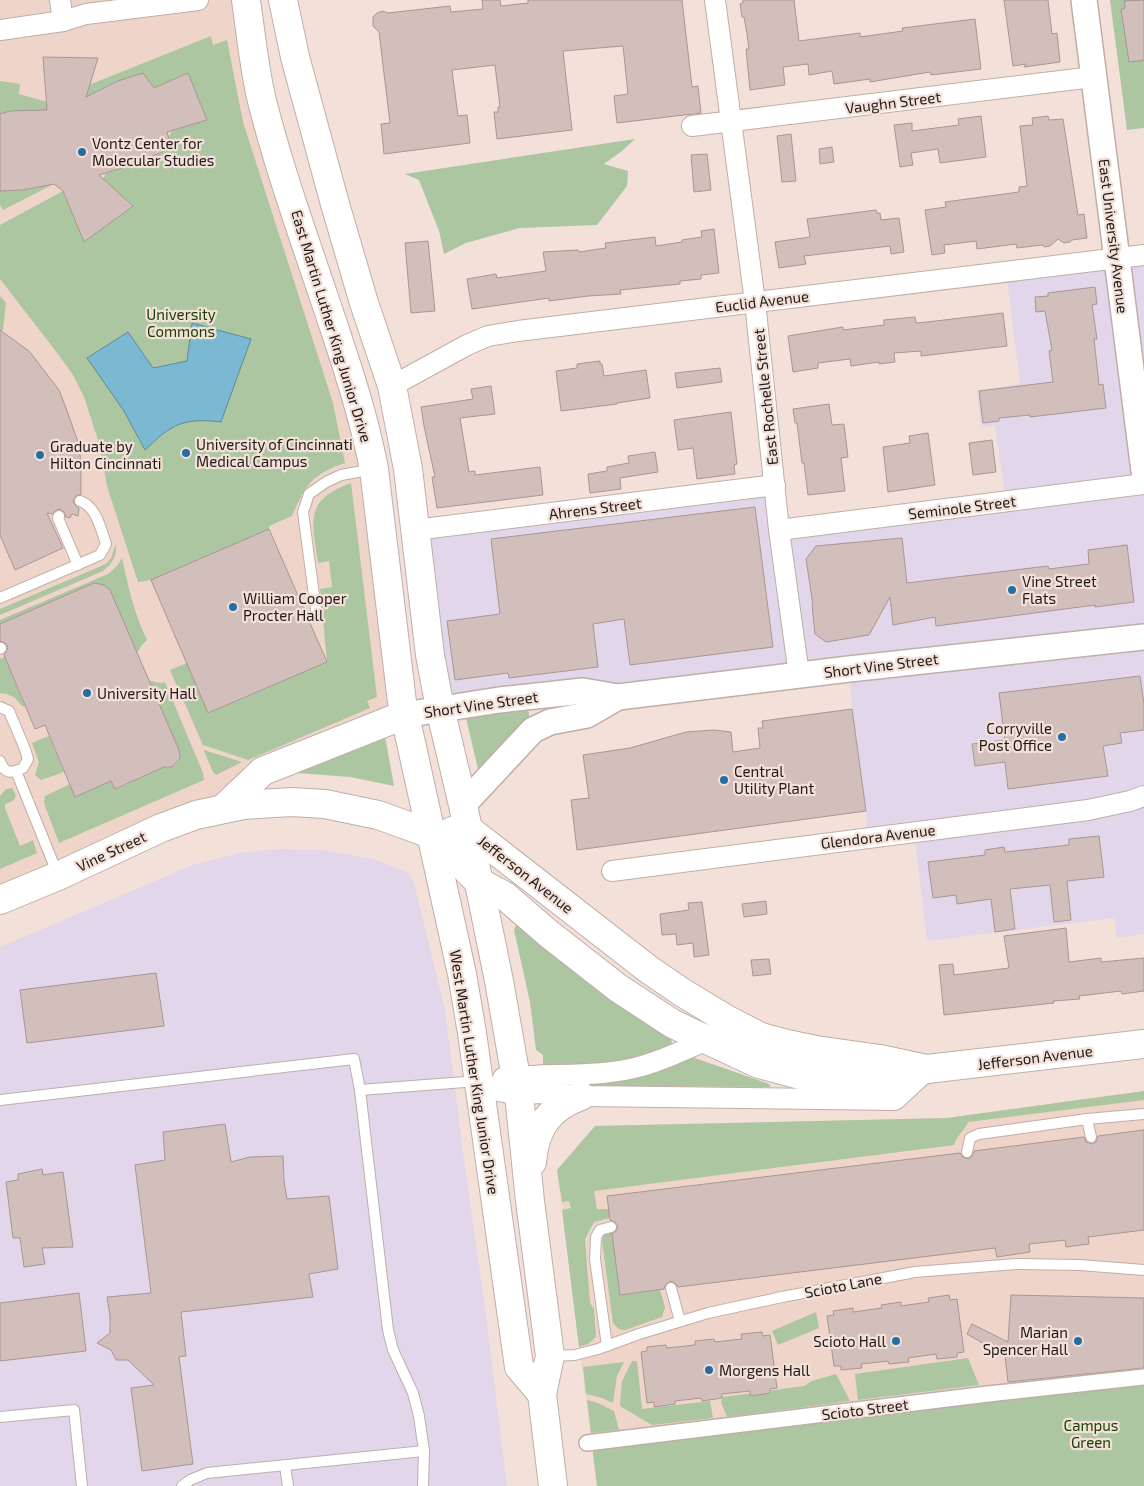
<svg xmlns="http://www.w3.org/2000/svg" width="1144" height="1486" font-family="'Exo 2',sans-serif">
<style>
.commercial{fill:#e1d6ea}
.built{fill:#eed4c9}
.green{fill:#acc6a1}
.water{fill:#7bb9d2;stroke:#60899a}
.building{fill:#d2bfbb;stroke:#a89692}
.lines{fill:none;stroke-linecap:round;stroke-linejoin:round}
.service-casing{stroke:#c0aea7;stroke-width:12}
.pedestrian-casing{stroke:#c0aea7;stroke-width:18}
.minor-casing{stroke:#c0aea7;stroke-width:22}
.tertiary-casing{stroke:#c0aea7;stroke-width:28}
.secondary-casing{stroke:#c0aea7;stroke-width:30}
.primary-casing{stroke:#c0aea7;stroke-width:30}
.service{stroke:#fff;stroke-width:10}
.pedestrian{stroke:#fff;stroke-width:15}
.minor{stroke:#fff;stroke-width:20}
.tertiary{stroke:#fff;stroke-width:25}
.secondary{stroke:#fff;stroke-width:28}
.primary{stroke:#fff;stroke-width:28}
.poi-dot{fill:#266ea2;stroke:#f3e1d9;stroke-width:2}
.labels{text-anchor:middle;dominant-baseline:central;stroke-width:4.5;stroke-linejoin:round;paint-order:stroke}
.street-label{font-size:15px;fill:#201a17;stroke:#f3e1d9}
.poi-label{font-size:15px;fill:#201a17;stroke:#f3e1d9;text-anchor:start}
.park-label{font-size:15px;fill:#184100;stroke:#f3e1d9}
</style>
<rect width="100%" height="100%" fill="#f3e1d9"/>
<g class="commercial">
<polygon points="1144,255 1144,934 1117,938 1114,918 927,941 914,832 867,838 866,811 852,709 849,669 440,708 415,530 775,485 779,530 1006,501 995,426 981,427 977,390 1020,384 1006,272"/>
<polygon points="279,849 320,850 373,859 403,870 410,875 414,883 445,1010 463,1152 486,1315 507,1486 0,1486 0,947 195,864 240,853"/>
</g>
<g class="built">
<polygon points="0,0 246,0 353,384 402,702 263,771 224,808 0,900"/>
<polygon points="1144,1091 1144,1486 597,1486 557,1170 595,1126 947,1118"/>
</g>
<g class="green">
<polygon points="1110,0 1144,0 1144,128 1127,130"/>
<path d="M211,36l2,9 14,-5 16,82 90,281 12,60c-34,12 -39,21 -53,53l-23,10v3l-118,51 -13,2 -31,-96 -8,-43 -15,-46 -11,-22 -15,-21 -58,-75v-54l63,-34 21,51 49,-36 -30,-27 2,-5 24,-8 43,-17 -3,-11 3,-8 35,-10 -19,-47 -34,15 -11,-15 -25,8 -37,21 8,-17z"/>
<polygon points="0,81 20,84 19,94 51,103 50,110 10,111 0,114"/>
<polygon points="635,139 622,151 604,164 628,171 627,186 597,225 520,228 466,243 444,254 439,231 419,180 405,174"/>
<polygon points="54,184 3,210 0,205 0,191 23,190"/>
<polygon points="0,296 6,303 3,330 0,331"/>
<path d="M351,483l26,214 -10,4 3,7 -122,52 -45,-15 -33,-75 17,-7 22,50 118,-51 -7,-73 12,-2 -3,-26 -11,2c-6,-42 -14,-63 33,-80z"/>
<path d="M116,544c1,12 -3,19 -13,27l-103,44v-6l106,-45 5,-6z"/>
<path d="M122,558c6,28 12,55 25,82l-6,6 -4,8 -33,-69 -10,-2 -94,41v-4l108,-46 9,-8z"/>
<polygon points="5,657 25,707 22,706 15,698 7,694 0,693 0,659"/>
<path d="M148,680l12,3 5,-1 38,91 1,7 -145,63 -14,-37 -1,-5 1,-5 25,-12 41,-3 5,8 48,-22c16,3 20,-16 9,-25z"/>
<polygon points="525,708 529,713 529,720 479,773 465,714"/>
<polygon points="49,736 64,772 41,780 35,775 39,762 32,743"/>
<polygon points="385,736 394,786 350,777 296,773"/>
<polygon points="204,751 204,750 242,762 216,775 213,772"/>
<path d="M12,788c7,9 3,13 -7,16v4l15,38 13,-6 4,13 -37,16v-73l6,-7z"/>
<path d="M517,922l154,115 1,8c-41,18 -85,21 -129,20v-10l-7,-5 -6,-48 -16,-72z"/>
<polygon points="692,1057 769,1084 771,1087 588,1086 589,1082"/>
<path d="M1144,1091v9l-176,22c-3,8 -11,13 -14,23l-360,46 3,18h12l1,9 -16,4 -9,17 5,64 4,6 2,28 -8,7 -9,3 -17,-137 9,-2 -2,-7 -7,1 -5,-32 38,-44 352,-8z"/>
<polygon points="612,1232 620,1295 660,1290 665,1307 662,1317 625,1330 619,1329 613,1323 602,1241 604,1235"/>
<polygon points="816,1312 819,1328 778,1345 772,1331"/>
<polygon points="968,1358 979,1385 858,1400 855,1374"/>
<polygon points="632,1361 637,1361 642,1409 710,1401 713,1418 652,1425 620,1406 622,1381"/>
<polygon points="624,1362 617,1376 613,1403 602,1398 586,1394 583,1367"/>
<polygon points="836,1374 850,1401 727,1417 721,1402 723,1397 804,1386 812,1381"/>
<polygon points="1144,1377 1144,1486 597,1486 591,1437"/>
<polygon points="587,1400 598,1403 614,1411 619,1430 591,1433"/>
</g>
<path class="water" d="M192,323l59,16 -30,83c-17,-2 -36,-3 -51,7 -9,5 -17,14 -25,21l-21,-39 -37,-53 41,-26 25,36 34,-7z"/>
<g class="building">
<polygon points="482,0 500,0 501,6 528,3 528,0 682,0 692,87 698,86 701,113 617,123 614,96 628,94 623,46 563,51 572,130 497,139 494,112 498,112 498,107 500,107 495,65 452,70 458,116 467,115 470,143 384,154 381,124 390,123 379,32 373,26 373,17 377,13 383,11 388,13 450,6 451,12 483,9"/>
<polygon points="743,0 794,0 799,41 860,33 860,37 903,31 902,28 975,19 981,69 931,75 930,72 870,82 870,79 834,84 832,71 809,75 808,64 783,67 785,85 750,90 746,49 749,49 747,34 744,17 742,17 740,4 743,3"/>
<polygon points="1004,0 1048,0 1052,34 1057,33 1060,62 1024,67 1026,64 1013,66"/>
<polygon points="1144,0 1144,60 1129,62 1121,9 1125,8 1124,1"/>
<polygon points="43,57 98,58 86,97 118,81 143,73 154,88 188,73 207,120 167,132 172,148 129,166 99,175 133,206 84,242 63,191 54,184 23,190 0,191 0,114 10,111 47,110"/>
<polygon points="981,116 986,157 940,163 938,149 911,153 913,165 900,167 894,125 912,123 912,131 959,125 958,119"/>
<polygon points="1048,116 1049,120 1063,119 1078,215 1084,214 1087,238 1072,240 1070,242 1064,243 1058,239 1050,246 1045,247 1042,245 1017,248 1016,244 977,249 976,241 944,245 945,253 932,255 925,210 946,207 945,202 1019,192 1019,187 1027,186 1020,126 1033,125 1032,118"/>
<polygon points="791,134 796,181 782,182 777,136"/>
<polygon points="832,147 834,162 820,164 819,149"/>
<polygon points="707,154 711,190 694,192 691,155"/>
<polygon points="876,210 877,213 880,213 881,220 899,218 904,252 891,254 890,246 804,256 806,264 779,268 775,242 810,237 807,219"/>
<polygon points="714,229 719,273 701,275 701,279 680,281 680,284 620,290 621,294 588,296 549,301 549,298 472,309 467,279 496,274 497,278 546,271 543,252 578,250 579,252 606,248 605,243 655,237 656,246 682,242 682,240 702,237 701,231"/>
<polygon points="428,241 435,311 411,313 405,243"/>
<polygon points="1095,287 1097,304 1092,305 1097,339 1094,339 1099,385 1103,384 1106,408 1030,417 1030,415 999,418 999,421 983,423 979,391 1053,382 1049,351 1052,350 1045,311 1036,312 1035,297 1048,296 1048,293"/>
<polygon points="1003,313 1007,346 921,356 921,351 894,353 895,362 879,364 879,362 851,366 850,359 818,363 818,368 793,372 788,336 843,327 843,330 884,325 884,320 915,317 916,323 927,322"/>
<polygon points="0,330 29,351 59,390 66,408 79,445 81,465 81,494 76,496 73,501 75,505 79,508 78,516 72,514 70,518 66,517 64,512 59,509 55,511 52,514 47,513 63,548 15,570 0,535"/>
<polygon points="600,361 600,364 602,364 604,376 646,370 650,398 617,403 617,404 561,411 556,371 577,368 577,364"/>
<polygon points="720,368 722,382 677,388 675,373"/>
<polygon points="491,386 495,414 460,418 469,472 475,471 475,475 540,467 543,495 437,508 432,477 435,477 424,426 421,407 473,399 471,389"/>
<polygon points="829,404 832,425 844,424 848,457 841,458 845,491 808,495 804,463 802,463 797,423 795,423 793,409"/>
<polygon points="731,412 737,464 734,465 735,474 697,479 693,448 678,450 674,420"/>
<polygon points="928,433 935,485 888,492 883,447 910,443 909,436"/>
<polygon points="992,440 996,472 973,475 969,443"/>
<polygon points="655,452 658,472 620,478 621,489 590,493 588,474 607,471 607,467 629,463 628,456"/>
<polygon points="755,507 773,647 630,665 624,619 593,624 598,667 509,678 508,673 455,680 447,621 500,614 491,539"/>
<polygon points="269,529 327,662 208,713 151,580"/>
<polygon points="902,538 907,583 1048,566 1049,569 1089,564 1088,550 1127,545 1134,602 1095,607 1095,605 936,626 935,617 893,625 890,597 869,635 826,642 815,634 812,605 813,605 806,559 816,546"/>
<polygon points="94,583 104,585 110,590 179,750 180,758 172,767 164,767 115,789 111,781 75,797 45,725 35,729 4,655 7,650 8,647 5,643 0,641 0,624"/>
<polygon points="1140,676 1144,704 1144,730 1120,733 1122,743 1103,746 1108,776 1008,789 1005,762 975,766 972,744 1005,740 999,693"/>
<polygon points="852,709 866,811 577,850 571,800 589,798 583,755 630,748 686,732 714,730 731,732 733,752 760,748 758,728 763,728 762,721"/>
<polygon points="1099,836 1104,877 1067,881 1071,920 1054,922 1050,885 1010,889 1015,929 995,932 991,899 957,904 956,895 933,898 928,862 985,855 985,850 1004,847 1005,852 1069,845 1069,839"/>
<polygon points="766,901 767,914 744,917 742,904"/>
<polygon points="702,902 709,955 694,957 693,943 677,945 676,934 662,935 660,914 689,910 688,903"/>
<polygon points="1066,928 1069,962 1101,958 1101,962 1144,958 1144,991 1122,994 1121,991 1079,996 1080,999 1053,1001 1054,1003 944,1015 939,965 953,964 954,975 1009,968 1004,936"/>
<polygon points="769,959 771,974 753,976 751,960"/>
<polygon points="156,973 164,1026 27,1043 20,990"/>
<polygon points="225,1124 231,1162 250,1157 283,1156 284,1181 287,1199 329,1196 338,1269 309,1274 313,1297 181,1312 186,1356 179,1357 193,1464 142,1471 131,1388 154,1385 128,1360 116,1360 111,1350 97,1343 110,1333 110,1316 107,1297 151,1293 135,1165 165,1160 163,1132"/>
<polygon points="1144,1130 1144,1230 1088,1237 1089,1244 1066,1247 1065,1240 1029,1244 1030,1252 997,1257 995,1248 678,1287 675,1283 670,1281 666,1284 664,1289 620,1295 612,1234 616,1231 618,1226 615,1222 610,1220 607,1196 960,1153 963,1157 969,1159 972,1156 974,1151 1084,1137 1086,1142 1092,1144 1096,1142 1098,1136"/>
<polygon points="42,1169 43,1175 63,1172 73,1247 42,1248 45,1264 24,1267 20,1238 13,1238 6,1182 18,1180 18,1174"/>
<polygon points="79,1293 86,1351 0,1361 0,1303"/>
<polygon points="949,1295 950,1300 957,1299 964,1352 957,1353 957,1357 937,1359 936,1354 908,1358 909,1362 889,1364 888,1361 861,1364 862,1368 841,1370 841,1366 834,1366 827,1316 834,1315 833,1311 853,1308 853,1312 882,1308 881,1305 901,1302 901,1306 929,1302 928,1298"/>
<polygon points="1011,1295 1144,1298 1144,1368 1008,1382 1005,1356 967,1334 972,1324 1008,1342"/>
<polygon points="762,1332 763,1336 770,1335 777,1388 770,1389 770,1393 750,1396 750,1391 722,1394 722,1398 702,1401 701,1398 675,1401 675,1404 654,1407 654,1402 647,1403 641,1352 647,1351 647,1347 666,1345 667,1348 695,1345 695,1341 714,1339 715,1342 742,1339 741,1334"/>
</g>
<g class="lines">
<defs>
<g id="service">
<polyline points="59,516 58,518 78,565"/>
<path d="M0,598l100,-43 6,-11c-5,-15 -10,-38 -26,-43"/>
<polyline points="316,610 303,512 309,494 326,482 341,475 374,469"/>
<polyline points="0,649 1,648"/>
<path d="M0,707l9,4 16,38 3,10 -5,9c-11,5 -18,7 -23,-7"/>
<polyline points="16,771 58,875"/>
<polyline points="360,1090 478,1081"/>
<polyline points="0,1100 354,1059 360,1090 388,1330 393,1350 413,1393 419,1416 424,1451 423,1486"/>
<polyline points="1087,1119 1091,1137"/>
<polyline points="967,1152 970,1138 979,1134 1087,1119 1144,1114"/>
<polyline points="671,1288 680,1321"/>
<polyline points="607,1346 595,1259 596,1237 600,1230 611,1227"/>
<polyline points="551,1356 575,1355 598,1349 639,1334 708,1313 782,1297 915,1272 1016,1264 1080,1265 1144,1270"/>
<polyline points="0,1417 74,1410 82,1486"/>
<polyline points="285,1466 288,1486"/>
<polyline points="182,1486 190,1480 207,1473 424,1451"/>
</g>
<polyline id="pedestrian" points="587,1443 988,1394 1144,1377"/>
<g id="minor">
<polyline points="60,0 63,21"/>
<polyline points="715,0 755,302 779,530 799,675"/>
<polyline points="0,30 63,21 86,14 198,0"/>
<polyline points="692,126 1093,77"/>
<polyline points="392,386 467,345 488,336 518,331 1144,255"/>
<polyline points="415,530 775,485"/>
<polyline points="779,530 1144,484"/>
<polyline points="612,871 1088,810 1130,801 1144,796"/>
<path d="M503,1078c46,-6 94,1 139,-12 22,-6 44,-17 65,-26l6,-7"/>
<polyline points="478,1081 499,1091 519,1095 538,1093 581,1096 895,1100 924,1073"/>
</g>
<g id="tertiary">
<polyline points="1084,0 1144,471"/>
<polyline points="404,715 499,700 583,691 618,697 849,669 1144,637"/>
<polyline points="463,805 533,730 550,722 587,715 618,697"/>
</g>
<g id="secondary">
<polyline points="224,808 263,771 404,715"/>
<polyline points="452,831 468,829 648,969 680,991 726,1019 761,1037 787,1044 816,1050 880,1059 926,1069"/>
<polyline points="0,900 58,876 161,828 196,815 243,805 292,802 325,804 378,815 431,834 479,882 505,896 549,934 618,988 673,1024 759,1064 800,1075 844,1081 882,1083 927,1069 1144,1044"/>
</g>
<g id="primary">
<path d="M246,0c5,34 8,68 16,101 20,79 49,156 74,232 15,45 29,89 38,136l28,233 60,272 10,59 47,334 23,27"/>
<polyline points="283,0 295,57 335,204 364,303 392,386 408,469 430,655 440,708 463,805 499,981 519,1095 530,1201 550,1356 542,1394 553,1486"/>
<path d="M532,1162c3,-35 17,-54 49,-66"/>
</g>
</defs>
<use href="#service" class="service-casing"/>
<use href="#pedestrian" class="pedestrian-casing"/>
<use href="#minor" class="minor-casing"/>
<use href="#tertiary" class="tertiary-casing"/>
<use href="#secondary" class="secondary-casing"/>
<use href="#primary" class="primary-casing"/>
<use href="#service" class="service"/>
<use href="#pedestrian" class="pedestrian"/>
<use href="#minor" class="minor"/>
<use href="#tertiary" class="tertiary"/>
<use href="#secondary" class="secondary"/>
<use href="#primary" class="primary"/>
</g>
<g class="poi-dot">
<circle cx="82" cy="152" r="5"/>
<circle cx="186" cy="453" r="5"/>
<circle cx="40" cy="455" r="5"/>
<circle cx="1012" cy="590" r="5"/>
<circle cx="233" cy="607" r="5"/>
<circle cx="87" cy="693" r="5"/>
<circle cx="1062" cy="737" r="5"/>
<circle cx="724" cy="780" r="5"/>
<circle cx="896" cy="1341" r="5"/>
<circle cx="1078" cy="1341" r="5"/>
<circle cx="709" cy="1370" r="5"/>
</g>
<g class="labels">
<g class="street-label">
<text transform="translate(893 102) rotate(-7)">Vaughn Street</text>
<text transform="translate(1114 236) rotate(83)">East University Avenue</text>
<text transform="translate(762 301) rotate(-7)">Euclid Avenue</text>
<text transform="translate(332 326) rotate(73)">East Martin Luther King Junior Drive</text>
<text transform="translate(765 397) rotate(-96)">East Rochelle Street</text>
<text transform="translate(962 507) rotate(-7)">Seminole Street</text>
<text transform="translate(595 508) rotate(-7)">Ahrens Street</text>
<text transform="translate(881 665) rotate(-7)">Short Vine Street</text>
<text transform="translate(481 704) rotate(-8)">Short Vine Street</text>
<text transform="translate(878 836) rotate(-7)">Glendora Avenue</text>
<text transform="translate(111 851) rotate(-25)">Vine Street</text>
<text transform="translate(526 874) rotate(38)">Jefferson Avenue</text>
<text transform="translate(1035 1057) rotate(-7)">Jefferson Avenue</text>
<text transform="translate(475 1072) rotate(81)">West Martin Luther King Junior Drive</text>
<text transform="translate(843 1285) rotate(-11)">Scioto Lane</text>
<text transform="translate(865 1409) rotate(-7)">Scioto Street</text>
</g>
<g class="poi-label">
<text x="92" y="143">Vontz Center for<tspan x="92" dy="17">Molecular Studies</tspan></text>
<text x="196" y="444">University of Cincinnati<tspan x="196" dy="17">Medical Campus</tspan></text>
<text x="50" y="446">Graduate by<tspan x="50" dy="17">Hilton Cincinnati</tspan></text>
<text x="1022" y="581">Vine Street<tspan x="1022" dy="17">Flats</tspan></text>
<text x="243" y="598">William Cooper<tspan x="243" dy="17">Procter Hall</tspan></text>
<text x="97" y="693">University Hall</text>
<text x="1052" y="728" text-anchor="end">Corryville<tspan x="1052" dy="17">Post Office</tspan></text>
<text x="734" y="771">Central<tspan x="734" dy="17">Utility Plant</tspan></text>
<text x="1068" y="1332" text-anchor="end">Marian<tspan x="1068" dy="17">Spencer Hall</tspan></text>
<text x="886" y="1341" text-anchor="end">Scioto Hall</text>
<text x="719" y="1370">Morgens Hall</text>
</g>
<g class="park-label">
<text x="181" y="314">University<tspan x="181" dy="17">Commons</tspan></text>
<text x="1091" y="1425">Campus<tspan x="1091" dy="17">Green</tspan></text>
</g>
</g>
</svg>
